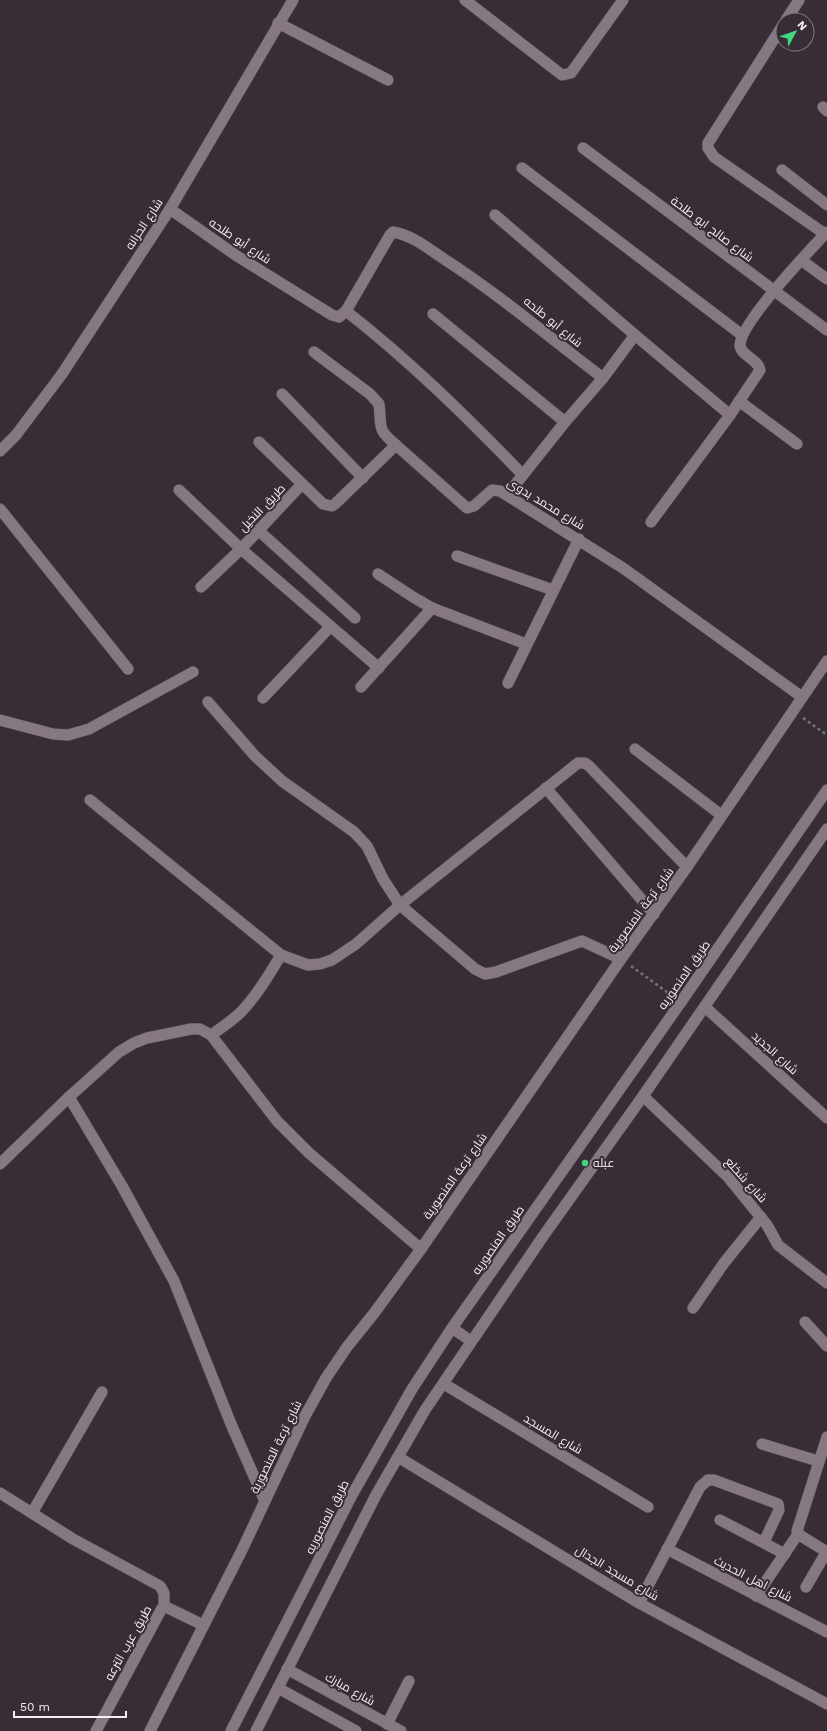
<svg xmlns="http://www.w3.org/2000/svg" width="827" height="1731" font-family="'Work Sans',Cairo,sans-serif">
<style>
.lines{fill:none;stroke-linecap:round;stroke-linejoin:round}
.minor-casing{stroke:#534951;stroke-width:12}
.secondary-casing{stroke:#534951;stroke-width:12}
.path{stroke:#7a7078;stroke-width:2.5;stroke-dasharray:3 3;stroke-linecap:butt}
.minor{stroke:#857883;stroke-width:11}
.secondary{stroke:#857883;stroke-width:11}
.poi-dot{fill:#3fd77d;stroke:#382d36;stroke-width:1.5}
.labels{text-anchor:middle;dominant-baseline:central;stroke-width:4;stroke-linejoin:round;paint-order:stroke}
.street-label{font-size:12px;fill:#f6eef4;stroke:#382d36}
.poi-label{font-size:12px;fill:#f6eef4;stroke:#382d36;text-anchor:start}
</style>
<rect width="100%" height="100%" fill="#382d36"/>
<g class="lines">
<defs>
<g id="minor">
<polyline points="465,0 562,75 571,73 623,0"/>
<polyline points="786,20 799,0"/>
<polyline points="278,23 388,80"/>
<polyline points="783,25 708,143 708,148 714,157 825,234"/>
<polyline points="823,107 827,111"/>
<polyline points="583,148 827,330"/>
<polyline points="522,168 742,335"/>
<polyline points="782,170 827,205"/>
<path d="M170,209l67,47 95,59 7,2 7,-6 44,-76 3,-3c19,3 36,17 51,27 56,36 106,79 159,119l32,-43 95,80 30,-45c-2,-11 -20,-15 -20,-25 1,-23 69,-94 87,-113"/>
<polyline points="495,215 635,335"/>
<polyline points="801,260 827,279"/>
<path d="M346,311c64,50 121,106 177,164"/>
<polyline points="433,314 565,422"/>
<path d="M314,352l56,42 9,10c3,24 -3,24 17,41"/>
<polyline points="282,394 363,478"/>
<polyline points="739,401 797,444"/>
<polyline points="259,442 323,504 332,506 335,504 396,445 467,508 474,506 492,490 500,491 623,568 802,697"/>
<polyline points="0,451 16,435 62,374 170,209 293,0"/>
<polyline points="179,490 241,549 379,668"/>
<polyline points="507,495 565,422 603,378"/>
<polyline points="0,509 128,669"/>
<polyline points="651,522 730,415"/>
<polyline points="258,530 355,618"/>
<polyline points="457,556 553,590"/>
<polyline points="378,574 413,597 432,608 526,644"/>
<polyline points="201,587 241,549 302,484"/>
<polyline points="508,683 579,539"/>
<polyline points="361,687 432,608"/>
<polyline points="263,698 330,627"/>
<polyline points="208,702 255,756 282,781 354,832 367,846 383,879 400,905 475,969 485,974 496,972 582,941 621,959"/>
<polyline points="0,720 53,734 68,735 89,729 193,672"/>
<polyline points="635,749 721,815"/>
<polyline points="546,788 654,914"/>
<polyline points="90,800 281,955 308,965 320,964 332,960 356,944 400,905 578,763 585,763 589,766 687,867"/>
<polyline points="705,1007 827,1118"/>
<path d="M211,1035c10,-7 21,-14 30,-23 16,-17 28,-37 40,-57"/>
<polyline points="643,1096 728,1177 767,1225 778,1245 827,1283"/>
<polyline points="69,1097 122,1186 174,1281 231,1424 264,1499"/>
<polyline points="0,1164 69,1097 119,1052 134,1043 147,1038 191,1029 200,1029 211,1035 277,1121 309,1153 421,1249"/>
<polyline points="693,1308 724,1263 761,1217"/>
<polyline points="805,1322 827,1346"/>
<polyline points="444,1384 648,1507"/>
<polyline points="827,1437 797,1531 801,1536 827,1552"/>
<polyline points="762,1444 818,1461"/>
<polyline points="398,1457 639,1603 827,1704"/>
<polyline points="0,1493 73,1539 160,1586 164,1593 164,1607"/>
<polyline points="32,1513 102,1392"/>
<polyline points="720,1520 785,1554"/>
<polyline points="667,1549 827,1632"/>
<polyline points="806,1587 827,1551"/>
<polyline points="756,1596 798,1534"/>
<polyline points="639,1603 700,1487 708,1480 714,1480 778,1504 779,1510 764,1542"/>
<polyline points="287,1669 401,1731"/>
<polyline points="278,1688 356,1731"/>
<polyline points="387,1724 409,1681"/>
<polyline points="96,1731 162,1608 166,1607 203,1625"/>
<polyline points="150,1731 242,1550 305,1416 326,1378 347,1347 375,1312 421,1249 621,959 687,867 827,661"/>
</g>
<g id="secondary">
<polyline points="452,1328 471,1341"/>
<polyline points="231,1731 352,1495 412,1389 452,1328 681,1002 827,790"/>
<polyline points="256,1731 376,1495 425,1410 544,1235 643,1096 827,829"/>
</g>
</defs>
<use href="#minor" class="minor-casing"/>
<use href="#secondary" class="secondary-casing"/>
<g class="path">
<polyline points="803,718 827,735"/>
<polyline points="631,966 671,995"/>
</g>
<use href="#minor" class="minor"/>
<use href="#secondary" class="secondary"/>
</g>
<circle class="poi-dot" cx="585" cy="1163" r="4"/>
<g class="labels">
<g class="street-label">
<text transform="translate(144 224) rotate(-57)">شارع الحرانه</text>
<text transform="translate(712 229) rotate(37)">شارع صالح ابو طلحة</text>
<text transform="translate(240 241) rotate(34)">شارع أبو طلحه</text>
<text transform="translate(553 322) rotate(39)">شارع أبو طلحه</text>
<text transform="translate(546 504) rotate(31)">شارع محمد بدوى</text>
<text transform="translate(262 508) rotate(-46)">طريق النخيل</text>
<text transform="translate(641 910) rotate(-54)">شارع ترعة المنصورية</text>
<text transform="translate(684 975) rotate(-55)">طريق المنصوريه</text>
<text transform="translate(775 1053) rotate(42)">شارع الجديد</text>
<text transform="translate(455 1176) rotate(-55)">شارع ترعة المنصورية</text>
<text transform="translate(746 1180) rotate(48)">شارع شخلع</text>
<text transform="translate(498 1240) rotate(-55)">طريق المنصوريه</text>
<text transform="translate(553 1434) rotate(31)">شارع المسجد</text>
<text transform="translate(276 1447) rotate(-64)">شارع ترعة المنصورية</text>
<text transform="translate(327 1517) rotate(-63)">طريق المنصوريه</text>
<text transform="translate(617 1573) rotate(31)">شارع مسجد الجدال</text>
<text transform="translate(753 1579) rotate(27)">شارع اهل الحديث</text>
<text transform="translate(128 1643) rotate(-61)">طريق عرب الترعه</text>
<text transform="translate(350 1689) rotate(29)">شارع مبارك</text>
</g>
<g class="poi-label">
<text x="593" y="1163">عبله</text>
</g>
</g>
<g transform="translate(795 32) rotate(49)"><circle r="19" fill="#382d36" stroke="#847a82"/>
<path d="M0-3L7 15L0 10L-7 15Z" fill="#3fd77d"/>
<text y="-6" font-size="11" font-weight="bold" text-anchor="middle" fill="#f6eef4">N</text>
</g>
<path d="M14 1711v6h112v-6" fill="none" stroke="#f6eef4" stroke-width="2"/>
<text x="20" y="1711" font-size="12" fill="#f6eef4" stroke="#382d36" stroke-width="3" paint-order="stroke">50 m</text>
</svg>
